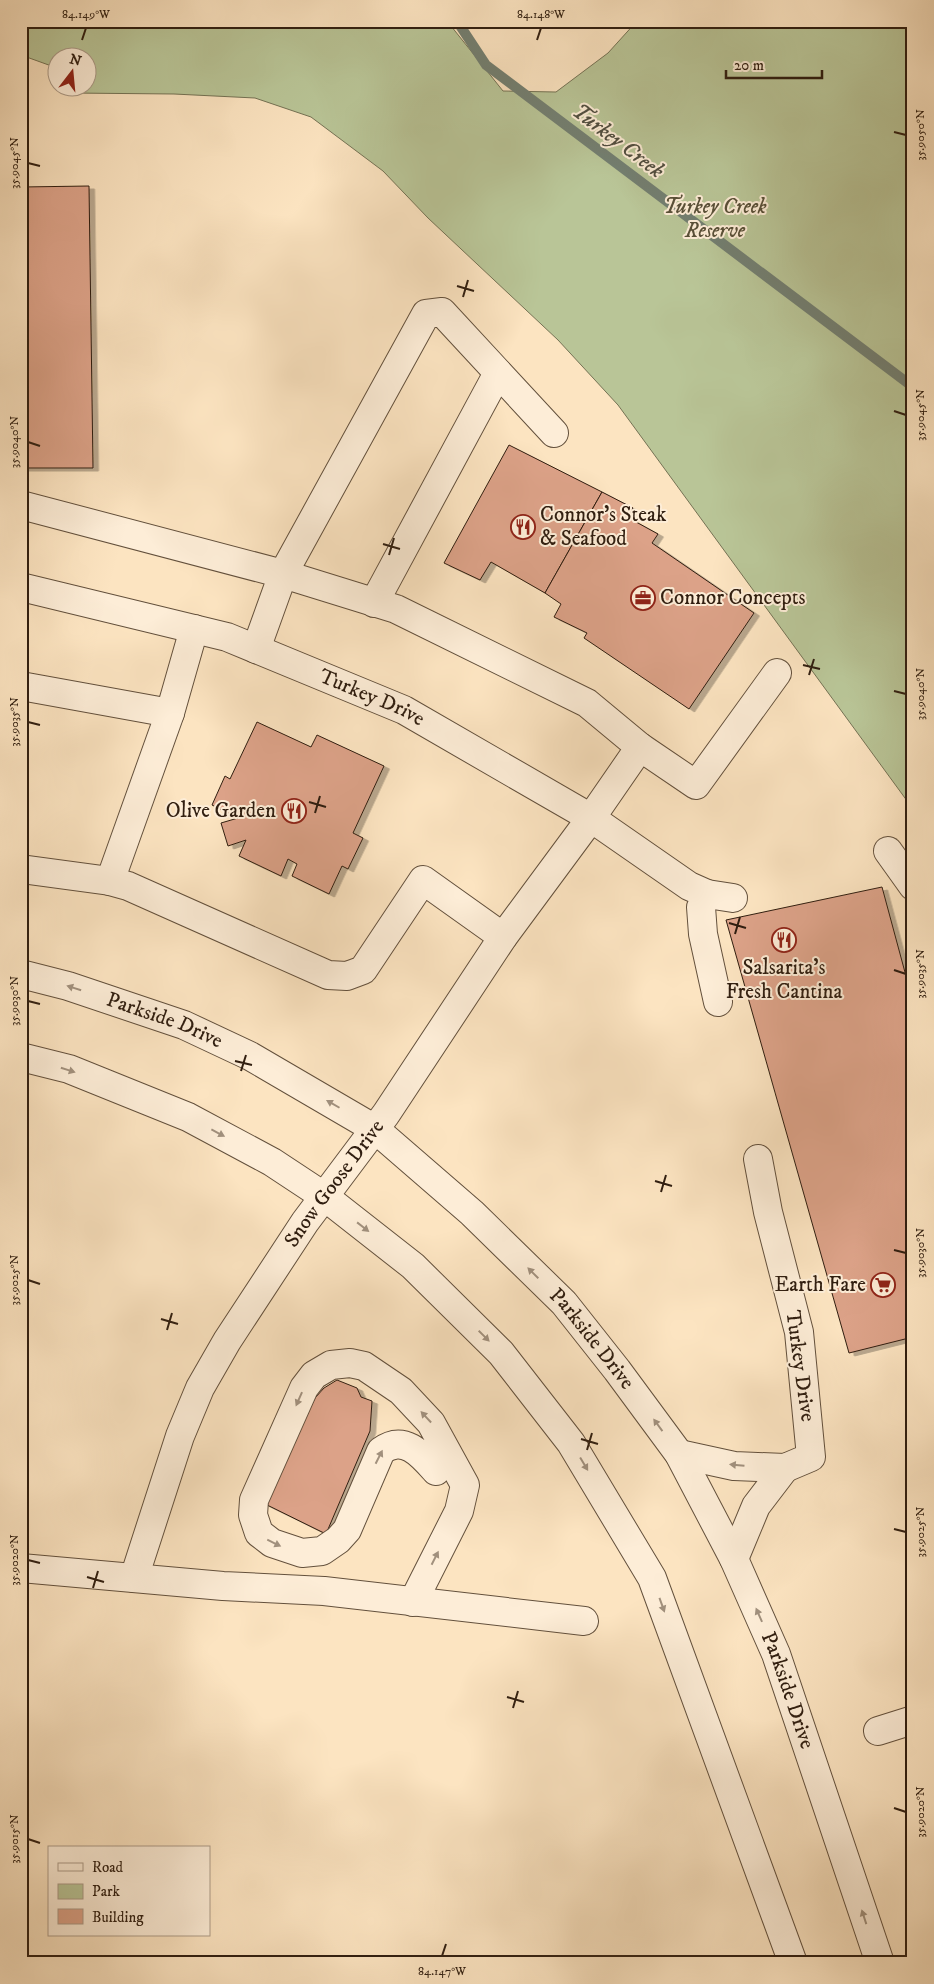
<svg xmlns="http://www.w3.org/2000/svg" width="934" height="1984" font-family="'IM FELL DW Pica',serif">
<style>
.green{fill:#b9c597;stroke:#747254}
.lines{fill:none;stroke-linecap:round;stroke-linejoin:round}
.stream{stroke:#737f71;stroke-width:10}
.building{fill:#dca288;stroke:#301e10;filter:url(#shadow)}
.minor-casing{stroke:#63503c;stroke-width:30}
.minor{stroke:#fdedd7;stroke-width:28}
.oneway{fill:#a1907d}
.ticks{fill:none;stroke:#301e10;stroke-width:2}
.labels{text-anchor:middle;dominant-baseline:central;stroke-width:4;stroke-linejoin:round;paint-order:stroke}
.park-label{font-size:21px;font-style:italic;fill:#595038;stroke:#fdedd7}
.poi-label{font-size:21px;fill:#301e10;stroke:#fdedd7;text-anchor:start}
.street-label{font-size:21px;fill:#301e10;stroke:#fdedd7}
.water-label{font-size:22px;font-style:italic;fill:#514e40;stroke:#fdedd7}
.neatline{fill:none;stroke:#301e10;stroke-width:2}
.ticks-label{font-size:12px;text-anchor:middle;fill:#301e10}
</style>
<defs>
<filter id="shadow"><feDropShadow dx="5.5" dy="3" stdDeviation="0" flood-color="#0004"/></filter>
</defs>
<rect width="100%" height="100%" fill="#fce4c1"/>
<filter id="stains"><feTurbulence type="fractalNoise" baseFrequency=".004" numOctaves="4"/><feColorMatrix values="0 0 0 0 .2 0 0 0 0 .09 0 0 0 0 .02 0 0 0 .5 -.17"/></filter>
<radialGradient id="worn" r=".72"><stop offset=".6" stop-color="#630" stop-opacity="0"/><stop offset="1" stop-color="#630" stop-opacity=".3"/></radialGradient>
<polygon class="green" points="21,21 447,21 503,91 556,92 608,53 637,21 913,21 913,809 618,405 558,340 428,218 383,171 311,117 255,98 174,94 70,93 68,88 88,88 88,58 58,58 57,68 21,55"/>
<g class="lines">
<polyline class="stream" points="457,21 486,65 913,387"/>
</g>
<g class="building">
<polygon points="89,186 93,468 21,468 21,187"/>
<polygon points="509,445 602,492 545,593 491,562 480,580 444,563"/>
<polygon points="602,492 633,508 627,517 658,534 652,543 754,613 689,709 584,638 587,633 554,617 561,604 545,593"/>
<polygon points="257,722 311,747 317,735 384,766 353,833 363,838 348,869 342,866 329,894 292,876 297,864 288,859 281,876 239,856 246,840 228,846 221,823 238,818 212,805 225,776 230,779"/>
<polygon points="882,887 913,1002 913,1337 849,1353 726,920"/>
<polygon points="337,1380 357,1388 361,1397 372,1401 370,1431 326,1534 263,1503 315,1398 324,1388"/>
</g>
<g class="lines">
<defs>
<g id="minor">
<polyline points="21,505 283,574 426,314 442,312 554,433"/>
<path id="s1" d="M21,587l206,50 177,73 187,108 98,68 18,8 -6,13 2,27 15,68"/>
<polyline points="374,603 498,373"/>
<polyline points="21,686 170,713 194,629"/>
<polyline points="640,747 696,785 777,673"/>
<polyline points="888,851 913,886"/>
<polyline points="21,869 110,881 128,886 328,975 347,976 363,970 423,880 503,937"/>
<polyline points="110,881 170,713"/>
<polyline points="707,894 733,898"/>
<path id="s2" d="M21,974l47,12 116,39 66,31 125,73 97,84 92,90 53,67 62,84 55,105 42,95 104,309"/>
<polyline points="21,1057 69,1069 188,1117 272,1162 325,1197 413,1266 501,1353 571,1443 652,1578 793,1963"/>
<polyline points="679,1454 734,1466 785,1468 811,1457 799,1332 768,1212 758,1159"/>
<polyline points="734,1559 756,1506 785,1468"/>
<polyline points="21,1568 223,1586 324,1591 584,1621"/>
<path id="s3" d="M134,1578l46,-142 20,-48 27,-47 78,-119 81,-108 117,-177 88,-119 49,-71 -53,-44 -191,-94 -113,-35 -27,75"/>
<path d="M413,1602l46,-91 6,-26 -34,-62 -30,-32 -37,-25 -14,-3 -19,2 -17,10 -10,13 -50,112 -1,15 6,18 13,10 30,10 20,-2 16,-11 9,-10 34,-79c23,-17 40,3 55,20"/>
<polyline points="878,1731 913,1720"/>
</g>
</defs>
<use href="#minor" class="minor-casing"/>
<use href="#minor" class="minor"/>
</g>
<defs><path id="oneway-solid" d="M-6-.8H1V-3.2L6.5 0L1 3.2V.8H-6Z" transform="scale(1.25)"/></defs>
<g class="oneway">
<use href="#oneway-solid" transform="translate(74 988) rotate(-162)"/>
<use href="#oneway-solid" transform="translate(68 1070) rotate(18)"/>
<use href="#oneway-solid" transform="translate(333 1104) rotate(-150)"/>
<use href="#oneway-solid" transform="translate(218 1133) rotate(28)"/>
<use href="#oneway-solid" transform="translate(363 1227) rotate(38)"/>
<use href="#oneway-solid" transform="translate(533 1273) rotate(-135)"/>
<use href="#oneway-solid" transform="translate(484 1336) rotate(45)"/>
<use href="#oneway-solid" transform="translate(299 1399) rotate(114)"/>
<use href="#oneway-solid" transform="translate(426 1417) rotate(-133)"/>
<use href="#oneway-solid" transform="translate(658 1425) rotate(-126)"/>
<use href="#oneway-solid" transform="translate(379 1457) rotate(-63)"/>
<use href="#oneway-solid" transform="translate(584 1464) rotate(59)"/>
<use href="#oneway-solid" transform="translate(737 1465) rotate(-175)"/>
<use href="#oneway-solid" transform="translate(274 1543) rotate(26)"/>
<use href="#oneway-solid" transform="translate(435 1558) rotate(-63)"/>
<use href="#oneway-solid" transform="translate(662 1605) rotate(70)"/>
<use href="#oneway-solid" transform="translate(759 1615) rotate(-114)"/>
<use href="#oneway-solid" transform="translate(864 1917) rotate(-108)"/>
</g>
<path class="ticks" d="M82,40l4,-12M537,40l4,-12M894,132l12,3M28,163l12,3M457,286l17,5M463,297l5,-17M894,411l12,4M28,442l12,4M383,544l17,5M389,555l5,-17M803,665l17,4M809,675l5,-16M894,691l12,3M28,722l12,3M309,802l17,5M315,813l5,-17M729,923l17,5M735,934l5,-17M894,970l12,4M28,1001l12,3M235,1061l17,4M241,1071l5,-16M655,1181l17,5M661,1192l5,-17M894,1250l12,3M28,1280l12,4M161,1319l17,5M167,1330l5,-17M581,1439l17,5M587,1450l5,-17M894,1529l12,3M28,1560l12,3M87,1577l17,5M93,1588l5,-17M507,1697l17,5M513,1708l5,-17M894,1808l12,4M28,1839l12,4M442,1956l4,-12"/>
<defs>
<symbol id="restaurant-ring" viewBox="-11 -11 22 22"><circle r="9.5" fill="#fdedd7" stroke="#8f2418" stroke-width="1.5"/><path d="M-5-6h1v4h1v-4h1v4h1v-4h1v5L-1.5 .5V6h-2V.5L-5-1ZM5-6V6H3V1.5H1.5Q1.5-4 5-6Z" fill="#8f2418"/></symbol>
<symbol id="office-ring" viewBox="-11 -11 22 22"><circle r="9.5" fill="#fdedd7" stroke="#8f2418" stroke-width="1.5"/><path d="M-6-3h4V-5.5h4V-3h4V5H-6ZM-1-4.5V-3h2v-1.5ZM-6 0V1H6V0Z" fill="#8f2418"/></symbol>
<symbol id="supermarket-ring" viewBox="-11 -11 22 22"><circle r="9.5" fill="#fdedd7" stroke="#8f2418" stroke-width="1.5"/><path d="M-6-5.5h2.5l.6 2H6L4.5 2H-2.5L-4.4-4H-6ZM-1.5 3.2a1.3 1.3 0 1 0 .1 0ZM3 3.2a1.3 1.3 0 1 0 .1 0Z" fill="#8f2418"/></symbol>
</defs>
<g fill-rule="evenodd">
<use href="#restaurant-ring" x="509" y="513" width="28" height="28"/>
<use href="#office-ring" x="629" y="584" width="28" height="28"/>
<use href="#restaurant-ring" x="280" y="797" width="28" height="28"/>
<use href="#restaurant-ring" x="770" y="926" width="28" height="28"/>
<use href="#supermarket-ring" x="869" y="1271" width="28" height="28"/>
</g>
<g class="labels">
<g class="park-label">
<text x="715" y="207">Turkey Creek<tspan x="715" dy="24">Reserve</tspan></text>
</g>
<g class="poi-label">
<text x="540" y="515">Connor's Steak<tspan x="540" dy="24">&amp; Seafood</tspan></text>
<text x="660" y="598">Connor Concepts</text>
<text x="276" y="811" text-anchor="end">Olive Garden</text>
<text x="784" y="968" text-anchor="middle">Salsarita's<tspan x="784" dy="24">Fresh Cantina</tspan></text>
<text x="866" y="1285" text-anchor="end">Earth Fare</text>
</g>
<g class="street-label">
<text stroke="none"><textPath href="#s1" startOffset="369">Turkey Drive</textPath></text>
<text stroke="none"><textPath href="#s2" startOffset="151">Parkside Drive</textPath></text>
<text stroke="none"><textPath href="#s3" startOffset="446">Snow Goose Drive</textPath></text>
<text stroke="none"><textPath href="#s2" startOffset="691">Parkside Drive</textPath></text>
<text transform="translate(800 1366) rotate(82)">Turkey Drive</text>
<text stroke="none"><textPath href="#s2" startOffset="1096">Parkside Drive</textPath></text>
</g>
<g class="water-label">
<text transform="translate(618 141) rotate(37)">Turkey Creek</text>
</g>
</g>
<rect width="934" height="1984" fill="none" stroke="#fce4c1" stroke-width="55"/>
<rect x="48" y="1846" width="162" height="90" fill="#fdedd7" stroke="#ab9a87"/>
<rect x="58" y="1863" width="25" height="8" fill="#fdedd7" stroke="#ab9a87"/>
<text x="92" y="1872" font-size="15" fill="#301e10">Road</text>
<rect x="58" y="1884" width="25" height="15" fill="#b9c597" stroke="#ab9a87"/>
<text x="92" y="1896" font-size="15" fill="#301e10">Park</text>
<rect x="58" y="1909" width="25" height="15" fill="#dca288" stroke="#ab9a87"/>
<text x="92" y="1922" font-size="15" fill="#301e10">Building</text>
<g transform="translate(72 72) rotate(16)"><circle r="24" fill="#fdedd7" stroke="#ab9a87"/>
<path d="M0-4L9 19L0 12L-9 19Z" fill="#8f2418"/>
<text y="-8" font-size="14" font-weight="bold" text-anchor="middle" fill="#301e10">N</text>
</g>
<path d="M726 70v8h96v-8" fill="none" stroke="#301e10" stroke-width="2.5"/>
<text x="734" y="70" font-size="15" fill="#301e10" stroke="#fdedd7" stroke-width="4" paint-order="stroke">20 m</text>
<rect x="28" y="28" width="878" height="1928" class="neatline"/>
<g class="ticks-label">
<text x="86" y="18">84.149°W</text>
<text x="541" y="18">84.148°W</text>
<text transform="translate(920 135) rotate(-90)" y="4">35.9050°N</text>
<text transform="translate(14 163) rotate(-90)" y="4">35.9045°N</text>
<text transform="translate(920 415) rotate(-90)" y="4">35.9045°N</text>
<text transform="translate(14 442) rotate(-90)" y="4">35.9040°N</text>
<text transform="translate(920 694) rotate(-90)" y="4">35.9040°N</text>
<text transform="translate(14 722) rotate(-90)" y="4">35.9035°N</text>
<text transform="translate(920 974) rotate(-90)" y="4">35.9035°N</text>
<text transform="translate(14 1001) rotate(-90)" y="4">35.9030°N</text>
<text transform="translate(920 1253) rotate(-90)" y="4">35.9030°N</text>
<text transform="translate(14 1280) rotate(-90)" y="4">35.9025°N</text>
<text transform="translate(920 1532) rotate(-90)" y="4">35.9025°N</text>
<text transform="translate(14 1560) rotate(-90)" y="4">35.9020°N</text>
<text transform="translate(920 1812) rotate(-90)" y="4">35.9020°N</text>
<text transform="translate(14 1839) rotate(-90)" y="4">35.9015°N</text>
<text x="442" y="1975">84.147°W</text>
</g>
<rect width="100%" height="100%" filter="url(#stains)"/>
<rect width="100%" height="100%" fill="url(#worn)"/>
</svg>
